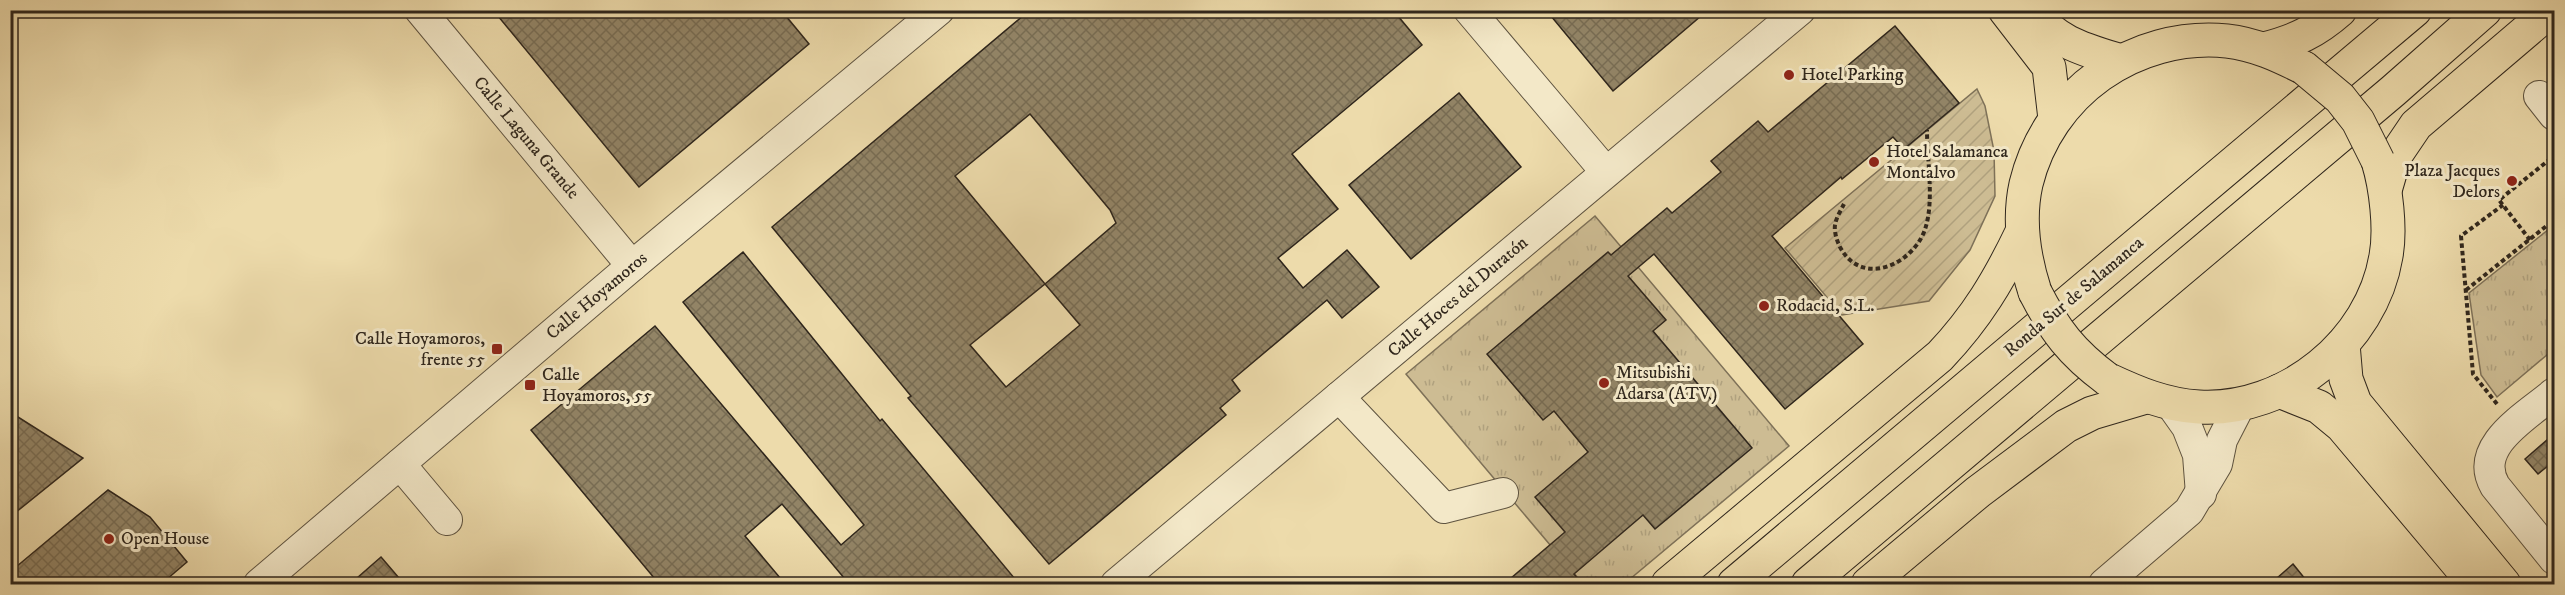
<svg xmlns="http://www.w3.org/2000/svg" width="2565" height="595" font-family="'IM FELL DW Pica',serif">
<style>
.grass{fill:url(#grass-tufts);stroke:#7e7158;stroke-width:1.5}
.garden{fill:url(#garden-furrows);stroke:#7e7158;stroke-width:1.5}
.building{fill:url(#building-cross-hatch);stroke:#2f261c;stroke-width:1.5;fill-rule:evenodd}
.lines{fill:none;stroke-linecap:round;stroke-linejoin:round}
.minor-casing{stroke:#5e5340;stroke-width:32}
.highway-casing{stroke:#2f261c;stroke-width:35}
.path{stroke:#2f261c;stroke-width:4;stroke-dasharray:4.5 3;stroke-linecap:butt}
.minor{stroke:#f3e8c8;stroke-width:30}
.highway{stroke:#eddbab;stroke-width:33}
.highway-bridge-casing{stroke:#2f261c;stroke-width:35;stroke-linecap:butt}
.highway-bridge{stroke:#eddbab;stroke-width:33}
.poi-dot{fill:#8f2418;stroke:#f3e8c8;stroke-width:2}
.labels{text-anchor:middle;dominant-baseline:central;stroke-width:6;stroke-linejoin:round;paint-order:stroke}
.poi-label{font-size:18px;fill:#2f261c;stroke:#f3e8c8;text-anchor:start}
.street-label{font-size:18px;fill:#2f261c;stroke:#f3e8c8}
</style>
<defs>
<pattern id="grass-tufts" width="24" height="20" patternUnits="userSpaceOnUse" patternTransform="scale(1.5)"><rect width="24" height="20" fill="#cdbc93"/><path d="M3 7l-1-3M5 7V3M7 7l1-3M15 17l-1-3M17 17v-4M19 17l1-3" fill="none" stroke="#b0a17e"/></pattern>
<pattern id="garden-furrows" width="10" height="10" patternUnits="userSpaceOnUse" patternTransform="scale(1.5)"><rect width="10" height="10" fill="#cdbc93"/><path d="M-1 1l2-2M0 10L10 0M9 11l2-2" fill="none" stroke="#b0a17e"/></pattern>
<pattern id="building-cross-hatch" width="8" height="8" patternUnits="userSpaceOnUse" patternTransform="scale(1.5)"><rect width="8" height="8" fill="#928466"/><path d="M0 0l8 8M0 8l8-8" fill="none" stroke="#786c53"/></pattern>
</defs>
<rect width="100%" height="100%" fill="#eddbab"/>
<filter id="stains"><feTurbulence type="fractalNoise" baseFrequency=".00333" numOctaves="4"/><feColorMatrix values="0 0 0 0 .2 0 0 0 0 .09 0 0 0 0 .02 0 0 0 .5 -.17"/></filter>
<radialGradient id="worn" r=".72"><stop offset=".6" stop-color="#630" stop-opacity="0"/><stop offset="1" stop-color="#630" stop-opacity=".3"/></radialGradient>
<g class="grass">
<polygon points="1595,216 1789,446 1624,584 1583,584 1406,374"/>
<polygon points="2554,225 2554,349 2497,397 2481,375 2469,293"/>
</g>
<polygon class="garden" points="1977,89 1985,106 1994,151 1995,196 1970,250 1929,301 1842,315 1785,248"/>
<g class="building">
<polygon points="493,10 781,10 809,44 639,187"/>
<path d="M1030,10h363l29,35 -130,109 46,55 -60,49 25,30 44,-38 32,37 -37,31 -15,-18 -95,80 8,11 -20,17 6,7 -177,149 -141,-166 3,-2 -139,-169zM1030,114l80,96 6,13 -71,61 -90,-108zM1045,284l35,41 -74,62 -36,-42z"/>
<polygon points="1546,10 1708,10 1613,91"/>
<polygon points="1895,26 1959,103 1904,149 1893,137 1842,179 1841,177 1772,236 1863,344 1785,409 1654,254 1628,276 1666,320 1653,331 1752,448 1655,529 1643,515 1574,574 1583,585 1503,585 1565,532 1535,497 1588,452 1554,411 1543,420 1487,354 1608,252 1611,255 1667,208 1672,213 1721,172 1711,161 1758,121 1768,132"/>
<polygon points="1459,93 1521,167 1411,259 1349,185"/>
<polygon points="743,252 880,421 882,419 1020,585 850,585 782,504 745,536 786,585 660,585 531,430 655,326 841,545 864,525 683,302"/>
<polygon points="10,412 83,458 10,517"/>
<polygon points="2554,434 2554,461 2538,474 2525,459"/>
<polygon points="108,490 150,517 187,562 160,585 10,585 10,572"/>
<polygon points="381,557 405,585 349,585"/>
<polygon points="2293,564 2310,585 2269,585"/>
</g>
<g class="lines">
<defs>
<g id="minor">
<polyline points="420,10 632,266"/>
<polyline points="1469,10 1606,172"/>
<polyline points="2539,96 2554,115"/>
<path d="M2554,393c-27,23 -82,53 -59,93l59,73"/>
<polyline points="1339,397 1444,508 1503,493"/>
<polyline points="2170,403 2187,427 2198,455 2201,494"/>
<polyline points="400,464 447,520"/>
<polyline points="259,584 632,266 939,10"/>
<polyline points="1116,584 1800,10"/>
<polyline points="2104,584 2189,511 2217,464 2222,440 2241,403"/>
</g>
<g id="highway">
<polyline points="2005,10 2049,67 2055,119"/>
<path d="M2030,10c27,33 52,39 91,51"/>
<path d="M2264,49c31,-8 51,-17 76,-39"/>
<polyline points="2386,187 2395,156 2416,125 2551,10"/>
<path d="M2035,292c-11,-34 -17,-72 -9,-108 22,-91 108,-152 201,-143 28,3 53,15 77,27"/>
<polyline points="2343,344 2346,379 2355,403 2504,584"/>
<path d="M2107,379c30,14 58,26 92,28 87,5 173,-65 187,-151 5,-27 0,-69 -8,-95"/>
<polyline points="2279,391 2319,407 2342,426 2475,584"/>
<path d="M1668,584l272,-228c37,-39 59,-76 82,-124"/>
<polyline points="1734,584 2415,10"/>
<polyline points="1808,584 2393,91 2485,10"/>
<polyline points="1868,584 1978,492 2066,426 2092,413 2146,397"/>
</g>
</defs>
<use href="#minor" class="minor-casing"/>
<use href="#highway" class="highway-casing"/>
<g class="path">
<path d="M1844,204c-3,6 -8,14 -9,21 -1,7 2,16 5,22 23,43 77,15 86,-21 8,-27 1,-67 1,-96"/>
<polyline points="2530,240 2499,200 2554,156"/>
<polyline points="2466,290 2554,220"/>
<polyline points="2497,404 2473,374 2461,236 2503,205"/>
</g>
<use href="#minor" class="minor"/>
<use href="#highway" class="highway"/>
<defs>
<g id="highway-bridge">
<polyline points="2304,68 2340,98 2358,121 2378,161"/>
<path d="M2035,292c20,39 37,61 72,87"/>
</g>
</defs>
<use href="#highway-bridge" class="highway-bridge-casing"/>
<use href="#highway-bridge" class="highway-bridge"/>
</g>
<g class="poi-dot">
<circle cx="1789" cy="75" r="6"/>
<circle cx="1874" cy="162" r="6"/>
<circle cx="2512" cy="181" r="6"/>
<circle cx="1764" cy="306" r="6"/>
<rect x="491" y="343" width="12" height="12" rx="3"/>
<circle cx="1604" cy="383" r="6"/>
<rect x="524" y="379" width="12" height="12" rx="3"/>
<circle cx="109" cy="539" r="6"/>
</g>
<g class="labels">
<g class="poi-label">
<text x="1801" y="75">Hotel Parking</text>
<text x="1886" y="152">Hotel Salamanca<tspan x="1886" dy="21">Montalvo</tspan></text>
<text x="2500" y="171" text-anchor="end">Plaza Jacques<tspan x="2500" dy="21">Delors</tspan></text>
<text x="1776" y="306">Rodacid, S.L.</text>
<text x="485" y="339" text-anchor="end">Calle Hoyamoros,<tspan x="485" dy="21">frente 55</tspan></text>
<text x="1616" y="373">Mitsubishi<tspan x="1616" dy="21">Adarsa (ATV)</tspan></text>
<text x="542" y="375">Calle<tspan x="542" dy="21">Hoyamoros, 55</tspan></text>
<text x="121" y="539">Open House</text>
</g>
<g class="street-label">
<text transform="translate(526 138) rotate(50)">Calle Laguna Grande</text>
<text transform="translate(597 296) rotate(-40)">Calle Hoyamoros</text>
<text transform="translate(1458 297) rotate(-40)">Calle Hoces del Duratón</text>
<text transform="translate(2074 297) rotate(-40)">Ronda Sur de Salamanca</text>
</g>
</g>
<rect width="2565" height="595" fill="none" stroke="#eddbab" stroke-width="36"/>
<rect x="12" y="12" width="2541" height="571" fill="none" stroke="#2f261c" stroke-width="3"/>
<rect x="18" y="18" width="2529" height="559" fill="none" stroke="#2f261c" stroke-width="1.5"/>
<rect width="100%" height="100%" filter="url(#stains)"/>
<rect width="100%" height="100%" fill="url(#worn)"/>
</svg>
